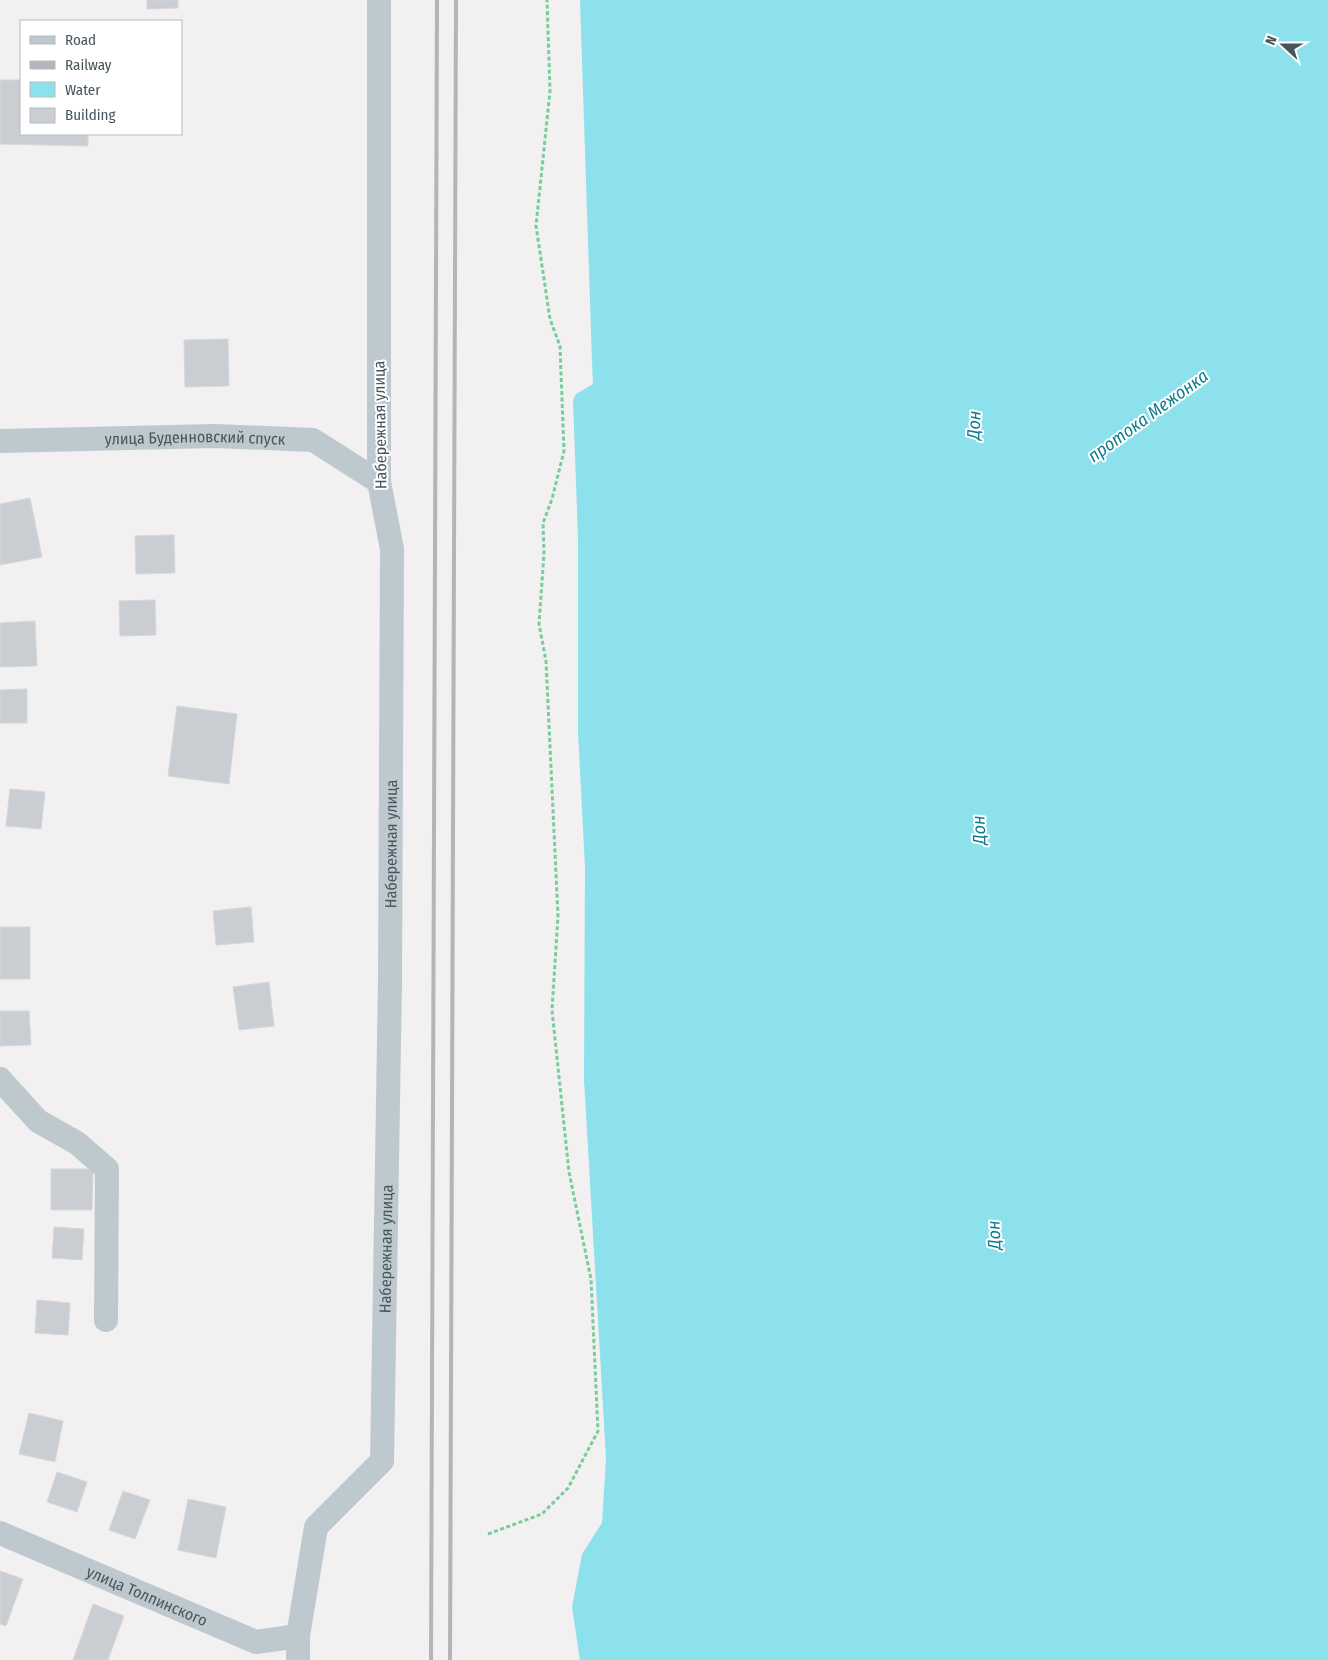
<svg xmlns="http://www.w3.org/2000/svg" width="1328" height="1660" font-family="'Fira Sans Condensed',sans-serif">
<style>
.water{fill:#8de1ec}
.building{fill:#caced2;stroke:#d4d7db}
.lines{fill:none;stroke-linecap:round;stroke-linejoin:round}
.path{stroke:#77cd9b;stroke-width:3;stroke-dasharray:4 2.5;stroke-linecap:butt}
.minor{stroke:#bec9cf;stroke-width:24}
.rail{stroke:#b2b6ba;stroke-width:4}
.labels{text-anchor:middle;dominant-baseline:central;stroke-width:4;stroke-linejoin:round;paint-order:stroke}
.street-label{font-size:16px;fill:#48555d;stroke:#fff}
.water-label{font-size:18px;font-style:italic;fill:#0e7e8c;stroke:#fff}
</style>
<rect width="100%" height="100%" fill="#f2f0f0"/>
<polygon class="water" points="580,0 1328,0 1328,1660 580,1660 572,1607 582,1554 602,1523 606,1458 584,1079 585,868 578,732 578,538 573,400 576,394 593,384 592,362"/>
<g class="building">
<polygon points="147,0 178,0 178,8 147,9"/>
<polygon points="0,80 21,80 21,134 88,134 88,146 0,144"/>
<polygon points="228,339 229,386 185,387 184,340"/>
<polygon points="30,498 42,557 0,565 0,504"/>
<polygon points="174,535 175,573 136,574 135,536"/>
<polygon points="155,600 156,635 120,636 119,601"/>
<polygon points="35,621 37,666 0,667 0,623"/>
<polygon points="27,689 27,723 0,723 0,690"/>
<polygon points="177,706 237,714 229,784 168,776"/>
<polygon points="10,789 45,792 41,829 6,826"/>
<polygon points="251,907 254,942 216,945 213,911"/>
<rect x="0" y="927" width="30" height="52"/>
<polygon points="269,982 274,1026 239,1030 233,987"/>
<polygon points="0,1011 29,1011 31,1045 0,1046"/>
<polygon points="51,1169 93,1169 92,1210 51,1210"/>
<polygon points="54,1227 84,1229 82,1260 52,1258"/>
<polygon points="37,1300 70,1303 68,1335 35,1333"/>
<polygon points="29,1413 63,1421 55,1462 19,1454"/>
<polygon points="57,1472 87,1482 77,1512 47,1502"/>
<polygon points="123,1491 150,1500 135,1539 109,1530"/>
<polygon points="188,1499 226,1507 216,1558 178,1550"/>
<polygon points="0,1571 23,1579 6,1626 0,1624"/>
<polygon points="93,1604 124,1616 108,1660 73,1660"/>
</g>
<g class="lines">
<polyline class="path" points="488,1534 542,1514 568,1488 598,1431 591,1279 569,1172 552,1010 558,916 546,661 539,624 544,553 543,523 552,499 564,451 560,346 550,319 536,226 550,91 547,0"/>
<g class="minor">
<path id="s1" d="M0,441l215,-5 98,4 66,42"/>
<polyline points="0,1079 38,1121 77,1143 107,1169 106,1320"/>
<path id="s2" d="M0,1533l256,109 42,-6"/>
<path id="s3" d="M298,1660v-24l18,-109 66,-66 8,-479 2,-433 -13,-67v-482"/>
</g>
<g class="rail">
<polyline points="431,1660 437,0"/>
<polyline points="450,1660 456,0"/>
</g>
</g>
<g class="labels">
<g class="street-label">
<text transform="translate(380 425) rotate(-91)">Набережная улица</text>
<text stroke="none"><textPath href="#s1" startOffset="195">улица Буденновский спуск</textPath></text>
<text stroke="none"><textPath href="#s3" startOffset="845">Набережная улица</textPath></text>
<text stroke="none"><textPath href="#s3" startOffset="440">Набережная улица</textPath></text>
<text stroke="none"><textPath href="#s2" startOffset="160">улица Толпинского</textPath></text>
</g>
<g class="water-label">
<text transform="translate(1148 416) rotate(-36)">протока Межонка</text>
<text transform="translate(974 425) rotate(-87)">Дон</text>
<text transform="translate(979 830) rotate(-92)">Дон</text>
<text transform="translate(994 1235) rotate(-92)">Дон</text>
</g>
</g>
<rect x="20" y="20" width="162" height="115" fill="#ffffff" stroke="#b6bbbe"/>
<rect x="30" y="36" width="25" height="8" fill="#bec9cf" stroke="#b6bbbe"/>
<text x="65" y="45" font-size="15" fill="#48555d">Road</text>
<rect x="30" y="61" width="25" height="8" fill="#b2b6ba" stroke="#b6bbbe"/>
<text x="65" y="70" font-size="15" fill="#48555d">Railway</text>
<rect x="30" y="82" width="25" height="15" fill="#8de1ec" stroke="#b6bbbe"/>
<text x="65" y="95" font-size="15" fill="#48555d">Water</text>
<rect x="30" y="108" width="25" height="15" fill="#caced2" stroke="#b6bbbe"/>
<text x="65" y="120" font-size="15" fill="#48555d">Building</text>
<g transform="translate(1283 45) rotate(291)" stroke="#ffffff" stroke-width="4" paint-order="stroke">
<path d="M0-4L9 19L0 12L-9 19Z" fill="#48555d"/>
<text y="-8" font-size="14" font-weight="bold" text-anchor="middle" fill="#48555d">N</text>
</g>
</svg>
